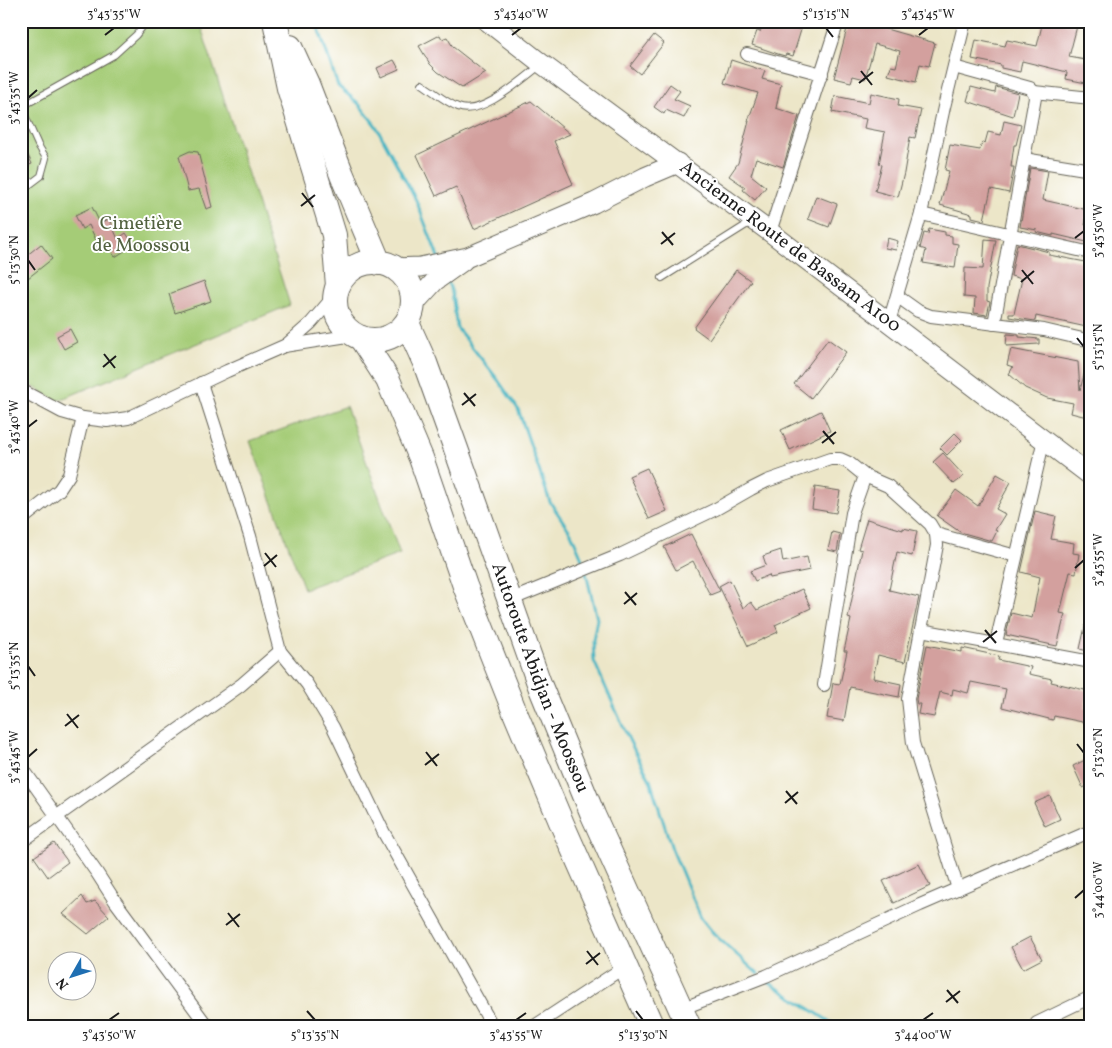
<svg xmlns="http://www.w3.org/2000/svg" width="1112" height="1048" font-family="Vollkorn,serif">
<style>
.green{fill:#a5cc77;stroke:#60744a}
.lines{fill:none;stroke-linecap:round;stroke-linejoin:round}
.stream{stroke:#47b5c3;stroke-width:3}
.building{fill:#d3a09e}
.lane-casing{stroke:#656358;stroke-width:8}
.street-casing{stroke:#656358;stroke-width:14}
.secondary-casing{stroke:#656358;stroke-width:21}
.highway-casing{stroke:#656358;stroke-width:26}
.lane{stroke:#fff;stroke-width:6}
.street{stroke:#fff;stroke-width:12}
.secondary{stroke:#fff;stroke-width:19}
.highway{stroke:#fff;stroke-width:24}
.ticks{fill:none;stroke:#1c1c1c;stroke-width:2}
.labels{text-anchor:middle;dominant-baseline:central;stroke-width:4;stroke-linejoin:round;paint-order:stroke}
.park-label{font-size:19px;fill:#536240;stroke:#fff}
.street-label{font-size:19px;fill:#1c1c1c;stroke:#fff}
.neatline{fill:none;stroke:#1c1c1c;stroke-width:2}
.ticks-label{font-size:12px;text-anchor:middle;fill:#1c1c1c}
</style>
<rect width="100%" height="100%" fill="#fff"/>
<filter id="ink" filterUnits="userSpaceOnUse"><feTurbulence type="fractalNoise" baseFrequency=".02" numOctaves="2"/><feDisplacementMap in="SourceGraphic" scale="10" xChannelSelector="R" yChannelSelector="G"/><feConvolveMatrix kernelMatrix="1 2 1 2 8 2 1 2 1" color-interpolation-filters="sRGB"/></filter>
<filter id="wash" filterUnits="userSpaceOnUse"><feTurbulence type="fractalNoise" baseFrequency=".0096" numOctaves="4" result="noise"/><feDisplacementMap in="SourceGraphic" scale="20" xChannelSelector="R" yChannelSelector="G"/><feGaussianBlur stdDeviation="1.12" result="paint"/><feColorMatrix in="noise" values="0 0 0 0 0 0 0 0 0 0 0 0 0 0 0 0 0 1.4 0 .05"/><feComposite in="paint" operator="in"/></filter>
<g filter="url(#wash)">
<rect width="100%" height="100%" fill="#ece6c8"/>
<g class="green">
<polygon points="21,21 199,21 290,305 57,401 22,380"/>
<polygon points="346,406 400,554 304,589 250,441"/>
</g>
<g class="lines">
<g class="stream">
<polyline points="316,21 338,86 358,103 376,126 416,200 438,257"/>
<polyline points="447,280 452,293 457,328 498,380 518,409 550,502 571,533 581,556 584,567"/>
<polyline points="586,573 597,619 593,640 594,661 629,740 650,780 672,849 701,918 714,934 758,974"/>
<polyline points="765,980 838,1027"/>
</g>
</g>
<g id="blocks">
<g class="building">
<polygon points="764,21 794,21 792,27 801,30 793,56 786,54 785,56 778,54 752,45 757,31 760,32"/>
<polygon points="849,21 858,21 935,43 929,66 920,64 916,82 888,75 891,66 896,67 900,51 875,44 865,79 853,76 851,82 834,78"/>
<polygon points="1043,21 1057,21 1077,26 1069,57 1091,61 1091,84 1066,79 1067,72 1022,61 1020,72 1001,68 1001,65 972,59 976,40 1005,46 1007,40 1037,46"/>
<polygon points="440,35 442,39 447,37 453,47 486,73 462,88 438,72 430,64 419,46"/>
<polygon points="654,35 664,43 640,74 630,66"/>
<polygon points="394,60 399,69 381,77 377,68"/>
<polygon points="731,60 765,71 762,79 781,84 776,108 799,116 783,167 756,158 751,175 766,187 755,200 743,190 745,187 729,176 738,163 749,121 748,121 758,93 724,83"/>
<polygon points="670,84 680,91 674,99 690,106 684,118 666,110 664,114 654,107"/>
<polygon points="971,87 995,93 996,87 1018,93 1013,116 967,101"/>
<polygon points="871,93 899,99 898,106 921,110 915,138 910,137 904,173 898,197 875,191 882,165 879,164 885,132 864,128 866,119 832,112 835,96 869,103"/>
<polygon points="531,101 570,134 554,141 573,184 474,229 456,187 436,196 417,155"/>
<polygon points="1004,121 1021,125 1016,145 1014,145 1011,167 1014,167 1009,193 991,189 984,220 972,217 972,214 940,205 949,171 945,170 950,145 980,150 982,142 985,143 988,132 1001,135"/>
<polygon points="21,140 32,164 21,168"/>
<polygon points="190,151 198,152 212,207 206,209 199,189 188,191 179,156"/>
<polygon points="1030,168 1048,171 1043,200 1088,210 1085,225 1091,226 1091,243 1053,234 1053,236 1036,232 1037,230 1020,227"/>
<polygon points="816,196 837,204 829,227 808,219"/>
<polygon points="92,207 100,223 109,219 118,239 126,233 134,245 115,257 102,237 96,240 89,225 82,229 75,215"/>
<polygon points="929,229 945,232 945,235 952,236 952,243 958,244 955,268 923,263 926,250 920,248 924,233 928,234"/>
<polygon points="887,238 898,241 896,250 885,248"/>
<polygon points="985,239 996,240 987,288 987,301 990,302 987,315 974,313 975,298 964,297 965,268 983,269"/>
<polygon points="41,244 52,259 28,278 21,269 21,260"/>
<polygon points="1017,244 1049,252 1049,255 1091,263 1091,328 1036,316 1035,321 1009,317 1009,314 1014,314 1022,279 1011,276"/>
<polygon points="736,270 751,281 709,339 694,328"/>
<polygon points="204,281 211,301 175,313 169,294"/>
<polygon points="70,329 77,342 64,349 57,336"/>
<polygon points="1007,334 1019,335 1019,337 1039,339 1039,344 1006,346"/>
<polygon points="828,339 846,352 811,398 794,384"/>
<polygon points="1011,349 1078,362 1080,390 1088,360 1091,361 1091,418 1071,413 1073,403 1047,398 1025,388 1009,374 1013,367 1007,365"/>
<polygon points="821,411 830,431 790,450 781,430"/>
<polygon points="955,433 962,440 947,455 940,448"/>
<polygon points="943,453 964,476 954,484 933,462"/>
<polygon points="647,468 667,511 649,519 629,476"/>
<polygon points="997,474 1011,482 996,509 1005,514 995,530 997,531 992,541 960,532 937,516 956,490 978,506"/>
<polygon points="815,487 840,491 836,513 812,509"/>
<polygon points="1035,511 1056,516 1051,539 1074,543 1073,553 1079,554 1076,573 1070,572 1060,613 1065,614 1057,646 1006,635 1011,613 1032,618 1040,577 1021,572"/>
<polygon points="867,519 903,530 903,528 917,531 912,556 897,552 889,590 919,597 905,662 878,655 873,678 901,684 899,697 850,687 844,721 827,718 833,683 840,684 847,651 844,651 851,619 848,618 862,550 858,549"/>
<polygon points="832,532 840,534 837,552 828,550"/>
<polygon points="691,534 720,591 710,595 693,561 676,570 664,547"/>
<polygon points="781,550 783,562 807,557 810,570 770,578 769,575 755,581 750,571 766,565 763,556"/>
<polygon points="730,580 743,608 751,602 757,610 802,589 811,608 775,625 778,632 748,646 719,586"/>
<polygon points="1087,618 1091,618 1091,652 1080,649"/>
<polygon points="927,645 962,652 962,648 999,656 998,660 1031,667 1029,674 1052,679 1051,682 1089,691 1085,707 1090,708 1087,723 1054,716 1053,720 1002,707 1006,689 971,682 968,693 953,689 952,695 940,692 934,717 918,714 920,704 917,704 916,699"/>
<polygon points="1091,757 1091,784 1083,788 1073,766"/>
<polygon points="1050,796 1060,819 1045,826 1034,803"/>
<polygon points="54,843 68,862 48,877 34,857"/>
<polygon points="919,864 930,886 894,903 883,881"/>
<polygon points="82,896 87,904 95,901 109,916 88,934 63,914"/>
<polygon points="1030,937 1042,959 1023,969 1011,947"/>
</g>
</g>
</g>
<g filter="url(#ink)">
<use href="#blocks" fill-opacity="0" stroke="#656358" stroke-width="1"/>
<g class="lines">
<defs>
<g id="lane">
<path d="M422,84c11,7 23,18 36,23 24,10 64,-28 83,-42"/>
<polyline points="21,107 114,55 136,35 147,21"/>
<polyline points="21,107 38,145 46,158 41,176 21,191"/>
<polyline points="662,278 751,222"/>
</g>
<g id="street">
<polyline points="747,54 822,74"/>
<polyline points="954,67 1030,88 1034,92 1035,98 994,324"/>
<polyline points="1034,92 1091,98"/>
<polyline points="1024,159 1091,170"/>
<polyline points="921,214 1091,253"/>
<polyline points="770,232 838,21"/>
<polyline points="897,296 918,311 931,316 1044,330 1091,341"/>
<polyline points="889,322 921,214 944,107 965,21"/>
<polyline points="285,346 311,323 335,295"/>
<polyline points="201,383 250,536 280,651 307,684 333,727 384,833 493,1027"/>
<polyline points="21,390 62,412 83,418 107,421 128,418 227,371 284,346 354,335"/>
<polyline points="21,520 59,490 69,475 83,418"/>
<polyline points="936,534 1016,556"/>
<polyline points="510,600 620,555 716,509 751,489 767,481 830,459 840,459 849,463 865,476 888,486 930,524 936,534 937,545 908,699 913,743 958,889"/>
<polyline points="921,630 1091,662"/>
<polyline points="996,643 1044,439"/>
<polyline points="824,685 852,513 865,476"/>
<polyline points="21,766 97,873 115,901 208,1027"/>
<polyline points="21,842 241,685 280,651"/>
<polyline points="681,1009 766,976 920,905 1091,831"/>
<polyline points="533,1027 626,966"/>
<polyline points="1038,1027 1037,1023 1091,997"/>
</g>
<g id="secondary">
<polyline points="487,21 542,64 770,232 1091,476"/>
<polyline points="394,268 420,267 468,257 594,203 645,177 678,163"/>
<polyline points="413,305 435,281 463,261"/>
</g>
<g id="highway">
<polyline points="275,21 289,88 334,235 338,286"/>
<polyline points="290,47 307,84 342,175 379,263"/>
<circle cx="374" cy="301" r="39"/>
<path id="s1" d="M407,323l18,40 31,86 84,237 53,129 96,212"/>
<polyline points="361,338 388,380 421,458 465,586 514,710 562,824 652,1027"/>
</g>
</defs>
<use href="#lane" class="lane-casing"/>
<use href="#street" class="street-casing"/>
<use href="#secondary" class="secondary-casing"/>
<use href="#highway" class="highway-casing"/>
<use href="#lane" class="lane"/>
<use href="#street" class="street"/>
<use href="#secondary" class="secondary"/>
<use href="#highway" class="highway"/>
</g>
</g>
<path class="ticks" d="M826,28l7,9M105,35l9,-7M512,35l9,-7M919,35l9,-7M861,71l11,14M859,83l14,-11M28,98l9,-8M302,193l11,14M301,206l14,-11M662,232l11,13M1075,238l9,-7M661,244l14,-11M28,260l7,10M1022,270l11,14M1021,282l13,-11M1077,338l7,9M104,354l11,14M103,367l13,-11M464,393l11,13M462,405l14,-11M28,427l9,-7M823,431l11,13M822,443l14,-11M265,553l11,14M264,566l13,-11M1075,568l9,-8M625,592l11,13M624,604l13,-11M985,630l11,13M983,642l14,-11M28,666l7,10M67,714l11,14M65,726l14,-11M1077,744l7,9M426,752l11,14M28,757l9,-8M425,765l14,-11M786,791l11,13M785,803l13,-11M1075,898l9,-8M228,913l11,14M226,925l14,-11M587,951l11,14M586,964l14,-11M947,990l11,13M946,1002l14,-11M307,1011l8,9M636,1011l7,9M109,1020l10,-7M516,1020l10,-7M923,1020l10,-7"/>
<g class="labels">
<g class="park-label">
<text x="141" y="224">Cimetière<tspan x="141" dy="22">de Moossou</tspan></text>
</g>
<g class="street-label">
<text transform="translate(790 247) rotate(37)">Ancienne Route de Bassam A100</text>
<text stroke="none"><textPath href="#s1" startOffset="379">Autoroute Abidjan - Moossou</textPath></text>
</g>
</g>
<rect width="1112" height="1048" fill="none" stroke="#fff" stroke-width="55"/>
<g transform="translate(72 976) rotate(231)"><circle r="24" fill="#ffffff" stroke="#a4a4a4"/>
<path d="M0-4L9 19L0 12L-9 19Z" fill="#1f6fb2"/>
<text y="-8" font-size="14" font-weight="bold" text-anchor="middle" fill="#1c1c1c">N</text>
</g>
<rect x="28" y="28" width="1056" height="992" class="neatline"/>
<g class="ticks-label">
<text x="114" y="18">3°43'35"W</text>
<text x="521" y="18">3°43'40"W</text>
<text x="826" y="18">5°13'15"N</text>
<text x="928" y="18">3°43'45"W</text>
<text transform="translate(14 98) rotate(-90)" y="4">3°43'35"W</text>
<text transform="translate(1098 231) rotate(-90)" y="4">3°43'50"W</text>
<text transform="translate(14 260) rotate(-90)" y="4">5°13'30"N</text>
<text transform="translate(1098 347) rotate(-90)" y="4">5°13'15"N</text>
<text transform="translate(14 427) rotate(-90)" y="4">3°43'40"W</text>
<text transform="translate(1098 560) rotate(-90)" y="4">3°43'55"W</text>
<text transform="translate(14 666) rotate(-90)" y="4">5°13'35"N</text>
<text transform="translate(1098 753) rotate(-90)" y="4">5°13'20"N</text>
<text transform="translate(14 757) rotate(-90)" y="4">3°43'45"W</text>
<text transform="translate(1098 890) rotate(-90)" y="4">3°44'00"W</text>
<text x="109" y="1039">3°43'50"W</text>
<text x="315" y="1039">5°13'35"N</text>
<text x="516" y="1039">3°43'55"W</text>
<text x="643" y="1039">5°13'30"N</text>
<text x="923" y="1039">3°44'00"W</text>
</g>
</svg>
